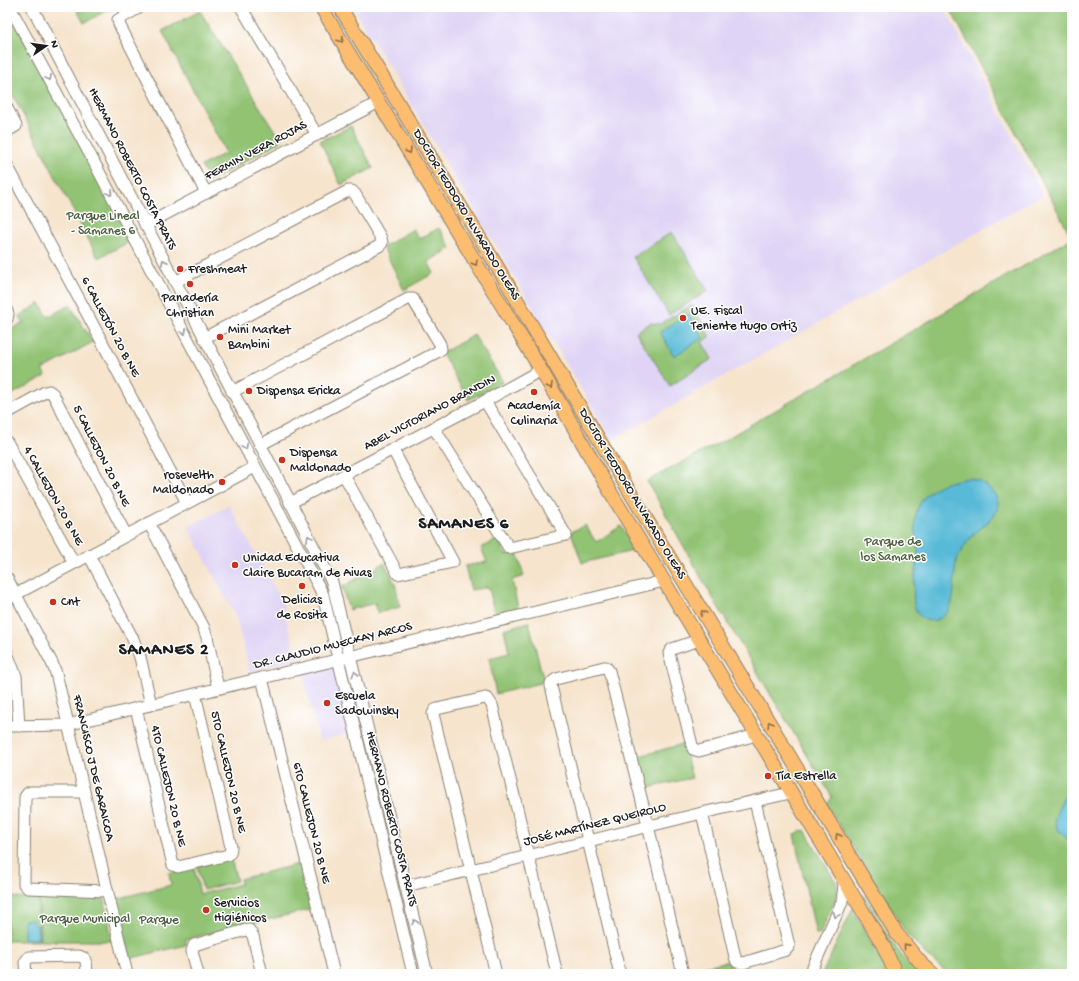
<svg xmlns="http://www.w3.org/2000/svg" width="1079" height="981" font-family="'Gochi Hand',sans-serif">
<style>
.built{fill:#dfd4f5}
.green{fill:#91c373;stroke:#567048}
.water{fill:#58bad7;stroke:#3a6b7a}
.lines{fill:none;stroke-linecap:round;stroke-linejoin:round}
.minor-casing{stroke:#898074;stroke-width:13}
.major-casing{stroke:#898074;stroke-width:15}
.minor{stroke:#fff;stroke-width:11}
.major{stroke:#fcbd6f;stroke-width:13}
.oneway{stroke:#8c6c46}
.oneway2{stroke:#999}
.poi-dot{fill:#c8321e;stroke:#fff;stroke-width:1.5}
.labels{text-anchor:middle;dominant-baseline:central;stroke-width:3;stroke-linejoin:round;paint-order:stroke}
.street-label{font-size:13px;fill:#1c1c1c;stroke:#fff}
.park-label{font-size:13px;fill:#4b5f3f;stroke:#fff}
.poi-label{font-size:13px;fill:#1c1c1c;stroke:#fff;text-anchor:start}
.district-label{font-size:17px;font-weight:bold;letter-spacing:1px;fill:#1c1c1c;stroke:#fff}
</style>
<rect width="100%" height="100%" fill="#fff"/>
<filter id="ink" filterUnits="userSpaceOnUse"><feTurbulence type="fractalNoise" baseFrequency=".025" numOctaves="2"/><feDisplacementMap in="SourceGraphic" scale="8" xChannelSelector="R" yChannelSelector="G"/><feConvolveMatrix kernelMatrix="1 2 1 2 8 2 1 2 1" color-interpolation-filters="sRGB"/></filter>
<filter id="wash" filterUnits="userSpaceOnUse"><feTurbulence type="fractalNoise" baseFrequency=".012" numOctaves="4" result="noise"/><feDisplacementMap in="SourceGraphic" scale="16" xChannelSelector="R" yChannelSelector="G"/><feGaussianBlur stdDeviation="0.9" result="paint"/><feColorMatrix in="noise" values="0 0 0 0 0 0 0 0 0 0 0 0 0 0 0 0 0 1.4 0 .05"/><feComposite in="paint" operator="in"/></filter>
<g filter="url(#wash)">
<rect width="100%" height="100%" fill="#f6e4cc"/>
<g class="built">
<polygon points="353,7 944,7 1043,195 612,440"/>
<polygon points="229,505 282,602 297,659 250,672 235,615 188,527"/>
<polygon points="336,665 351,733 319,741 303,673"/>
</g>
<g class="green">
<polygon points="7,7 135,239 98,258 7,84"/>
<polygon points="75,7 113,7 84,23"/>
<polygon points="949,7 1072,7 1072,974 948,974 925,954 907,934 827,805 832,797 711,595 647,481 719,443 1072,238"/>
<polygon points="200,11 281,141 210,181 201,166 226,153 162,31"/>
<polygon points="351,126 373,168 341,185 320,141"/>
<polygon points="439,228 451,248 428,262 434,273 404,290 383,247 413,229 419,239"/>
<polygon points="672,232 708,291 669,315 633,257"/>
<polygon points="40,303 48,317 70,305 93,342 42,370 46,376 7,397 7,331 23,323 19,316"/>
<polygon points="692,305 710,337 702,342 712,359 670,386 636,332 650,323 660,324"/>
<polygon points="474,335 503,382 468,400 442,353"/>
<polygon points="585,525 596,542 621,526 637,550 582,563 571,532"/>
<polygon points="498,539 506,555 517,552 524,576 512,580 518,608 494,614 489,587 471,590 465,566 487,562 481,548"/>
<polygon points="384,563 395,583 400,607 378,613 375,603 349,610 342,587"/>
<polygon points="529,622 544,682 496,694 489,658 509,653 504,629"/>
<polygon points="683,744 692,778 644,789 636,757"/>
<polygon points="805,830 837,884 838,890 837,896 820,934 816,934 794,834"/>
<polygon points="231,858 237,881 203,890 197,866"/>
<polygon points="302,863 313,909 186,939 186,945 128,959 112,900 171,885 169,873 194,867 200,894 241,884 240,879"/>
<path d="M864,895c16,26 29,56 53,76v1l-6,2h-11l-15,-38 -23,-40z"/>
<polygon points="104,896 112,941 40,941 39,898"/>
<polygon points="7,897 38,898 39,941 7,941"/>
<polygon points="853,908 884,967 886,974 822,974"/>
<polygon points="729,961 733,974 688,974 687,970"/>
</g>
<g class="water">
<polygon points="689,314 703,338 674,356 660,332"/>
<path d="M969,478c9,2 16,5 23,13 18,20 -9,33 -20,45 -5,6 -12,17 -15,24 -6,18 3,51 -19,59 -3,2 -9,2 -12,1 -22,-9 -9,-48 -8,-65 1,-22 -10,-35 5,-56 11,-15 28,-18 46,-21z"/>
<path d="M1072,756v86c-32,-22 -10,-30 -4,-56 2,-9 2,-19 2,-28z"/>
<polygon points="24,920 34,920 34,925 37,925 38,939 24,939"/>
</g>
</g>
<g filter="url(#ink)">
<g class="lines">
<defs>
<g id="minor">
<polyline points="10,7 87,149 319,587 323,595 413,974"/>
<polyline points="32,7 332,582 427,974"/>
<polyline points="140,7 118,20 119,24 206,193"/>
<polyline points="241,7 317,135"/>
<polyline points="7,108 16,126 7,131"/>
<polyline points="7,165 91,321 187,503"/>
<polyline points="145,225 379,102"/>
<polyline points="175,282 348,191 352,191 355,194 381,238 382,243 379,246 204,338"/>
<polyline points="7,311 8,314 7,319"/>
<polyline points="232,392 408,299 413,299 415,303 440,344 441,349 437,352 260,445"/>
<polyline points="7,413 45,392 49,391 53,394 126,535"/>
<polyline points="434,428 509,548 566,535 485,401"/>
<polyline points="7,442 74,563"/>
<polyline points="344,475 398,574 453,562 393,450"/>
<polyline points="290,503 485,401 541,370"/>
<polyline points="149,523 203,626 207,637 218,688"/>
<polyline points="89,555 133,639 140,657 151,705"/>
<polyline points="7,578 52,663 56,673 127,974"/>
<polyline points="7,599 255,467"/>
<polyline points="699,640 672,649 669,653 693,749 699,751 756,735"/>
<polyline points="7,653 16,676 19,726"/>
<polyline points="262,678 334,974"/>
<polyline points="136,708 173,865 178,867 228,855 230,853 231,847 195,694"/>
<polyline points="7,726 67,725 664,581"/>
<polyline points="84,792 31,792 28,793 25,797 24,884 28,888 107,891"/>
<polyline points="702,813 735,957 737,962 743,963 786,950 789,946 755,801"/>
<polyline points="406,886 702,813 790,793"/>
<polyline points="26,974 25,962 29,957 79,956 84,958 86,960 87,974"/>
<polyline points="198,974 192,951 194,945 246,930 249,930 253,936 262,974"/>
<polyline points="496,974 433,714 435,710 437,709 485,698 488,699 492,705 557,974"/>
<polyline points="620,974 551,686 551,683 556,679 604,667 606,667 609,671 646,817 683,974"/>
<polyline points="810,974 842,902 844,885 842,878"/>
</g>
<g id="major">
<polyline points="321,7 541,370 611,493 883,945 896,974"/>
<polyline points="340,7 498,268 630,492 897,934 920,962 933,974"/>
</g>
</defs>
<use href="#minor" class="minor-casing"/>
<use href="#major" class="major-casing"/>
<use href="#minor" class="minor"/>
<use href="#major" class="major"/>
</g>
<defs><path id="oneway-chevron" d="M-2-3.5L2.5 0L-2 3.5" fill="none" stroke-width="1.6" stroke-linecap="round" stroke-linejoin="round"/></defs>
<g class="oneway">
<use href="#oneway-chevron" transform="translate(341 40) rotate(58)"/>
<use href="#oneway-chevron" transform="translate(409 151) rotate(59)"/>
<use href="#oneway-chevron" transform="translate(475 263) rotate(59)"/>
<use href="#oneway-chevron" transform="translate(550 386) rotate(60)"/>
<use href="#oneway-chevron" transform="translate(703 613) rotate(-121)"/>
<use href="#oneway-chevron" transform="translate(770 724) rotate(-121)"/>
<use href="#oneway-chevron" transform="translate(838 836) rotate(-121)"/>
<use href="#oneway-chevron" transform="translate(906 946) rotate(-129)"/>
</g>
<g class="oneway2">
<use href="#oneway-chevron" transform="translate(49 78) rotate(62)"/>
<use href="#oneway-chevron" transform="translate(110 193) rotate(62)"/>
<use href="#oneway-chevron" transform="translate(164 262) rotate(-117)"/>
<use href="#oneway-chevron" transform="translate(184 332) rotate(62)"/>
<use href="#oneway-chevron" transform="translate(245 447) rotate(62)"/>
<use href="#oneway-chevron" transform="translate(309 538) rotate(-118)"/>
<use href="#oneway-chevron" transform="translate(355 674) rotate(-104)"/>
<use href="#oneway-chevron" transform="translate(836 915) rotate(114)"/>
<use href="#oneway-chevron" transform="translate(415 922) rotate(-104)"/>
</g>
</g>
<g class="poi-dot">
<circle cx="180" cy="269" r="4"/>
<circle cx="190" cy="284" r="4"/>
<circle cx="683" cy="318" r="4"/>
<circle cx="220" cy="337" r="4"/>
<circle cx="249" cy="391" r="4"/>
<circle cx="534" cy="392" r="4"/>
<circle cx="282" cy="460" r="4"/>
<circle cx="222" cy="482" r="4"/>
<circle cx="235" cy="565" r="4"/>
<circle cx="302" cy="586" r="4"/>
<circle cx="53" cy="602" r="4"/>
<circle cx="327" cy="703" r="4"/>
<circle cx="768" cy="776" r="4"/>
<circle cx="206" cy="910" r="4"/>
</g>
<g class="labels">
<g class="street-label">
<text transform="translate(256 151) rotate(-28)">FERMIN VERA ROJAS</text>
<text transform="translate(132 169) rotate(63)">HERMANO ROBERTO COSTA PRATS</text>
<text transform="translate(466 215) rotate(59)">DOCTOR TEODORO ALVARADO OLEAS</text>
<text transform="translate(110 327) rotate(62)">6 CALLEJÓN 20 B NE</text>
<text transform="translate(430 413) rotate(-28)">ABEL VICTORIANO BRANDIN</text>
<text transform="translate(101 456) rotate(63)">5 CALLEJON 20 B NE</text>
<text transform="translate(632 494) rotate(59)">DOCTOR TEODORO ALVARADO OLEAS</text>
<text transform="translate(53 496) rotate(61)">4 CALLEJON 20 B NE</text>
<text transform="translate(333 646) rotate(-14)">DR. CLAUDIO MUECKAY ARCOS</text>
<text transform="translate(93 768) rotate(77)">FRANCISCO J DE GARAICOA</text>
<text transform="translate(228 772) rotate(77)">5TO CALLEJON 20 B NE</text>
<text transform="translate(168 786) rotate(77)">4TO CALLEJON 20 B NE</text>
<text transform="translate(391 819) rotate(76)">HERMANO ROBERTO COSTA PRATS</text>
<text transform="translate(311 823) rotate(76)">6TO CALLEJON 20 B NE</text>
<text transform="translate(595 825) rotate(-14)">JOSÉ MARTÍNEZ QUEIROLO</text>
</g>
<g class="park-label">
<text x="103" y="216">Parque Lineal<tspan x="103" dy="15">- Samanes 6</tspan></text>
<text x="893" y="542">Parque de<tspan x="893" dy="15">los Samanes</tspan></text>
<text x="85" y="919">Parque Municipal</text>
<text x="159" y="920">Parque</text>
</g>
<g class="poi-label">
<text x="188" y="269">Freshmeat</text>
<text x="190" y="298" text-anchor="middle">Panadería<tspan x="190" dy="15">Christian</tspan></text>
<text x="691" y="311">UE. Fiscal<tspan x="691" dy="15">Teniente Hugo Ortiz</tspan></text>
<text x="228" y="330">Mini Market<tspan x="228" dy="15">Bambini</tspan></text>
<text x="257" y="391">Dispensa Ericka</text>
<text x="534" y="406" text-anchor="middle">Academía<tspan x="534" dy="15">Culinaria</tspan></text>
<text x="290" y="453">Dispensa<tspan x="290" dy="15">Maldonado</tspan></text>
<text x="214" y="475" text-anchor="end">rosevelth<tspan x="214" dy="15">Maldonado</tspan></text>
<text x="243" y="558">Unidad Educativa<tspan x="243" dy="15">Claire Bucaram de Aivas</tspan></text>
<text x="302" y="600" text-anchor="middle">Delicias<tspan x="302" dy="15">de Rosita</tspan></text>
<text x="61" y="602">Cnt</text>
<text x="335" y="696">Escuela<tspan x="335" dy="15">Sadowinsky</tspan></text>
<text x="776" y="776">Tía Estrella</text>
<text x="214" y="903">Servicios<tspan x="214" dy="15">Higiénicos</tspan></text>
</g>
<g class="district-label">
<text x="464" y="525">SAMANES 6</text>
<text x="164" y="651">SAMANES 2</text>
</g>
</g>
<rect width="1079" height="981" fill="none" stroke="#fff" stroke-width="24"/>
<g transform="translate(46 46) rotate(77)" stroke="#ffffff" stroke-width="3" paint-order="stroke">
<path d="M0-3L7 15L0 10L-7 15Z" fill="#1c1c1c"/>
<text y="-6" font-size="11" font-weight="bold" text-anchor="middle" fill="#1c1c1c">N</text>
</g>
</svg>
